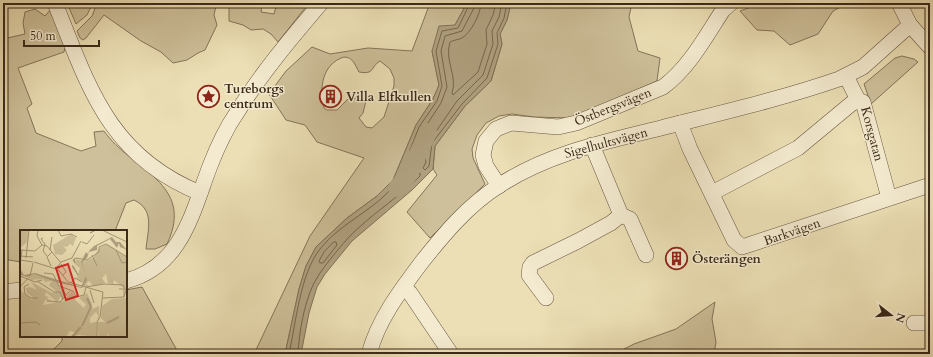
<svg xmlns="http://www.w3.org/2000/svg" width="933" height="357" font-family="Cardo,serif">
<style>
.green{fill:#cec09a;stroke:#84745a;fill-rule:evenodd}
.water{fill:#b0a180;stroke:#817157;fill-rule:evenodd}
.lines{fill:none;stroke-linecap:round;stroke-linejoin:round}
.shore{stroke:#76654c;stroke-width:1}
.river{stroke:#b0a180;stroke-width:18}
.minor-casing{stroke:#675640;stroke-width:16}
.minor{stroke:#f3eacf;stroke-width:15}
.labels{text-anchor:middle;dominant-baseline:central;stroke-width:3;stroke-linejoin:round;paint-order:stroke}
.poi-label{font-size:13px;font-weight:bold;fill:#3b2919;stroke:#f3eacf;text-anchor:start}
.street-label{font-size:13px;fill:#3b2919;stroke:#f3eacf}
.inset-river{fill:none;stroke:#b0a180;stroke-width:2}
.inset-road{fill:none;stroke:#a59677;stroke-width:1}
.view{fill:#d62828;fill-opacity:0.15;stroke:#d62828;stroke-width:2}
.inset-edge{fill:none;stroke:#3b2919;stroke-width:2}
</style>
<rect width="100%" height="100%" fill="#ecdfb5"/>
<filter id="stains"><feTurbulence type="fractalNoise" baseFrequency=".005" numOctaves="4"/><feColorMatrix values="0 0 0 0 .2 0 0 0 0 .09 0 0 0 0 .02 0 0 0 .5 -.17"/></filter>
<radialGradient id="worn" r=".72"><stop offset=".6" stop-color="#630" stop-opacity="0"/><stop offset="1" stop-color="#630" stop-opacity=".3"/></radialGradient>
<g class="green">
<polygon points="67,3 93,3 87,15 76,24"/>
<polygon points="97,3 118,3 121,6 125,3 214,3 216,6 214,15 217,25 205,50 198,53 187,60 173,63 161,52 141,41 104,15 86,38 83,40 80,38 77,31 92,16"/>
<polygon points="236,3 262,4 261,12 274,14 277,3 309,3 278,42 271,34 263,29 251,30 243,25 229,21 229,8"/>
<path d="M430,3h37l-12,22 -23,26 7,34 -6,14 -17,26 -23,55 -16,16 -30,22 -31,29 -10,19 -7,23 -14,65h-31l56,-118 54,-78 -47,-16 -12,-17 -19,-5 -17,-26 17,-23 26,-24 18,7 38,-6 44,3zM344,57c9,0 11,8 15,15 16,3 11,-5 21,-11l10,8 4,9v8l-10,31 -12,11 -6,-1 -7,-9 4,-5 3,-12 -10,-3 -8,1 -11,11h-10l-3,-2c-5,-20 -2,-44 20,-51z"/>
<polygon points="511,3 632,3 629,17 638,51 660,58 657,81 572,118 534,117 512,114 499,116 486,123 477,135 472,149 473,158 485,184 430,238 407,212 437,175 433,169 435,146 465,106 491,81 502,44 500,34 507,20"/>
<polygon points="762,3 848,3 833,11 818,34 790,45 774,31 757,30 740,11"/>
<path d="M35,9l10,7 6,-7 14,37 -1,6 -46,16 14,36 -5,4 9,25 45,18 15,-5 -2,-14 10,-1c27,39 92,52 63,113l-12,5h-9c2,-20 9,-39 -12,-49l-8,3 -11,28h-94v31l-18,-3v-220l22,-5 -2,-11 2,-11z"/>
<polygon points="902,56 914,59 918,62 871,104 864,84 895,58"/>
<polygon points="142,287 179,354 49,354 62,341 62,336 126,336 126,290"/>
<polygon points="715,302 712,319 716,342 714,354 614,354 634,344 676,329"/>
</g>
<path class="water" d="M467,3h44l-4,17 -7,14 2,10 -11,37 -26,25 -30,40 -2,23 -21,21 -60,51 -27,33 -8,13 -8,26 -8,41h-16l14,-65 7,-23 10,-19 31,-29 30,-22 16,-16 23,-55 17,-26 6,-14 -7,-34 7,-25 16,-1zM417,154h3l2,8 -3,6 -6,2 -2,-7z"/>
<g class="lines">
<g class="shore">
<polyline points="470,3 458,28 442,31 436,51 442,86 437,101 419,127 410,150 411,153 417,150 424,152 426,162 423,168 425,170 429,166 432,143 462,104 487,78 498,44 497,33 504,18 507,3"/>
<polyline points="475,3 474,8 462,31 445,36 441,51 447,87 441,103 424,129 418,143 419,145 426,146 457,101 483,75 493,44 492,31 499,17 502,3"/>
<path d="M481,3c0,10 -10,30 -19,35 -4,2 -9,2 -12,4 -6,19 8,34 2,51l1,2 25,-23 9,-28 -1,-14 7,-15 3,-12"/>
<polygon points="334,242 336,242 337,245 323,263 320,263 319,261 324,252"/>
<path d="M289,354c7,-31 11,-80 31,-105 21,-27 56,-39 76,-66 4,-5 5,-12 8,-17h2l5,8 9,-1v3c-22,22 -50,39 -72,62 -12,14 -27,31 -35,47 -9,20 -14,47 -15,69"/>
</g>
<polyline class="river" points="397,188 409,174 428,132"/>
<defs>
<g id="minor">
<path d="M55,3c34,85 54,153 145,190"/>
<polyline points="899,3 910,25 930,47"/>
<polyline points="846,76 858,100 863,102 889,198"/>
<polyline points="680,123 690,149 734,240 742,247 930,185"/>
<path d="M499,186l-13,-20 -3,-11 3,-14 10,-12 15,-6 47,4 18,-4 87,-36c26,-19 43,-51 60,-77l8,-7"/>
<polyline points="712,193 798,148 851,104 858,100"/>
<polyline points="621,215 630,219 646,255"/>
<path d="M126,281c56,-15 66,-68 84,-115 7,-18 15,-36 26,-52 24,-39 55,-76 85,-111"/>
<polyline points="404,287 410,293 451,354"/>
<polyline points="3,292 21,290"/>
<polyline points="546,298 529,275 530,267 533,263 578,241 611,223 621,215 592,145"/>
<polyline points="914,323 930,323"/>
<path d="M369,354c9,-34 31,-63 52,-91 23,-29 47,-58 79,-78 49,-32 105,-43 161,-57 59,-15 120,-29 178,-49l24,-12 47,-42"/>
</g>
</defs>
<use href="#minor" class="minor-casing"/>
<use href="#minor" class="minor"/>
</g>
<defs>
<symbol id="sight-ring" viewBox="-11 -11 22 22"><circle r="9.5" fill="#f3eacf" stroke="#8f2418" stroke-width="1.5"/><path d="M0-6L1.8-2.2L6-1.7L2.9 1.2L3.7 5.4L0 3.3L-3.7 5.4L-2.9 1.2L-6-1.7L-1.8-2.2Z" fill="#8f2418"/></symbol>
<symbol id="building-ring" viewBox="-11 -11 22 22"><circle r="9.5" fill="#f3eacf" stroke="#8f2418" stroke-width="1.5"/><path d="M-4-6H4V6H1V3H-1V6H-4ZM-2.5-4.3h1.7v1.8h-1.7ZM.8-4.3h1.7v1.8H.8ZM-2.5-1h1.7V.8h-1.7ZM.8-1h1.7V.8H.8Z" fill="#8f2418"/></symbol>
</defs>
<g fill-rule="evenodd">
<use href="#sight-ring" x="196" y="84" width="25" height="25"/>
<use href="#building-ring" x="318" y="84" width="25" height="25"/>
<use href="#building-ring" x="664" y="246" width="25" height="25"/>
</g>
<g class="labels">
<g class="poi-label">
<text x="224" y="89">Tureborgs<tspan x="224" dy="15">centrum</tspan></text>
<text x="346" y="97">Villa Elfkullen</text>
<text x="692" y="259">Österängen</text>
</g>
<g class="street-label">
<text transform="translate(613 107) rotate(-22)">Östbergsvägen</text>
<text transform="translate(872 134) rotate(75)">Korsgatan</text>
<text transform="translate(606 143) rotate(-15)">Sigelhultsvägen</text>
<text transform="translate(792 232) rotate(-19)">Barkvägen</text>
</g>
</g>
<g transform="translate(20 230)">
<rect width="107" height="107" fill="#ecdfb5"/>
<path d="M9,0l-2,12 -7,6v-17zM51,4l5,4 -3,8 -3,-2 -3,3 -4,-1 4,4 -5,5 -7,-1 -2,-9zM87,14l20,13v34l-13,-11 -1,4 -5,-1 -2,-9 -4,4 3,5 -12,3 -4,-5 -3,3 3,2h-6l3,-9 -2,6 -16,-11 9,6 3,-10 -5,-4 1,-5 6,2 -1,2 12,-5 6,-10zM15,44l22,9 9,10v4l-3,2 -2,-3 -4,6 -11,-10 -1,4 4,1 -2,2 8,3 -10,-2 -2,5 21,-4 8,-10 4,10 8,7 2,-4 -7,-6 8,-5 5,11v5l7,-3v12l-3,1 3,-2 -3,-5 -6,6v5l6,-1 1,15 -18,-2 -8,2 6,-4 -7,-2 -4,6h-46v-47l12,10 1,-3 -6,-4 -1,-5 4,-1 7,3 -6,-8 21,11 5,-1 -8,-7 3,-4 -7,1 -2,-3 -14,1 2,-5zM106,68l1,39h-19l1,-5 -3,5h-7l-2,-15h8l-4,-4 1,-12 10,-7z" fill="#cec09a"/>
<path d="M92,7l4,5h4l7,8 -7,-3 -1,-4 -2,5 -7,-9 -13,7v4l-8,2 -2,6 -5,5 5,17 -5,8 -27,-6 -21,-8 -7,3 -6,-2 -1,-6 4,6 11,-2 46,14 5,-11 -5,-14 5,-10 2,2 1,-3 5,-5z" fill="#b0a180"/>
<path class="inset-river" d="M87,93l12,-6M62,96l9,-19 -4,-9M52,107l9,-10"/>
<path class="inset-road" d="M18,0l-1,6 5,9M38,0l3,6 10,-2 6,3M75,0l-5,3 6,-3M82,0l25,12M23,8l-2,1 4,5 -2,7 4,5M62,12l5,2 7,-9M22,15l5,1 14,17M0,20l15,1 7,-6M30,20l2,-13M96,20l11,7M72,25l5,11M0,26l13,1M6,28l3,-28M54,29l1,4 -2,-3 1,-1 2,-1 11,2 12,-8v-5l7,-3 10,6 6,13 5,-1M0,30l13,2M14,32l22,7 5,-7 11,-4 9,-17M0,34l2,-14M41,34l5,8 -3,3M31,36l-4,-9 5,-5M52,36h1l5,9zM37,38l11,14 35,10 -3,25 -3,5v15M24,43l9,1 6,12 14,5 3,6 8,-2 2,-8 18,-3 19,1 3,6 -2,6 -21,1M0,46l15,6 7,-2M17,51l17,11h6l3,8M51,53l4,-5 7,4M9,54l-5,3 1,7 6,4h7M0,57l10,-11 3,-13M99,59h5v8M70,60l4,13M27,71l13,1 10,-11M0,93l16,-1 4,3"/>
<path class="view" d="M48,34l10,32 -12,4 -10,-32z"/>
<rect width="107" height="107" class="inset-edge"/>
</g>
<rect width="933" height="357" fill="none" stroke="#ecdfb5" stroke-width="16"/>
<rect x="4" y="4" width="925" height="349" fill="none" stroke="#3b2919" stroke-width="2"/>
<rect x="8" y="8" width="917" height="341" fill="none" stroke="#3b2919"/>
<g transform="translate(891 315) rotate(107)" stroke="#f3eacf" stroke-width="3" paint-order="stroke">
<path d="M0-3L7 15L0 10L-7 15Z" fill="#3b2919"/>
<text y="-6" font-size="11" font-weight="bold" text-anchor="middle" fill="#3b2919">N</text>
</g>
<path d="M24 40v6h75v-6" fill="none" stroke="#3b2919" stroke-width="2"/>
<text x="30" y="40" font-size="12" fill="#3b2919" stroke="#f3eacf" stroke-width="3" paint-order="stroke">50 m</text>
<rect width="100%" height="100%" filter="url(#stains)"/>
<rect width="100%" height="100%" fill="url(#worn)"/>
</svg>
